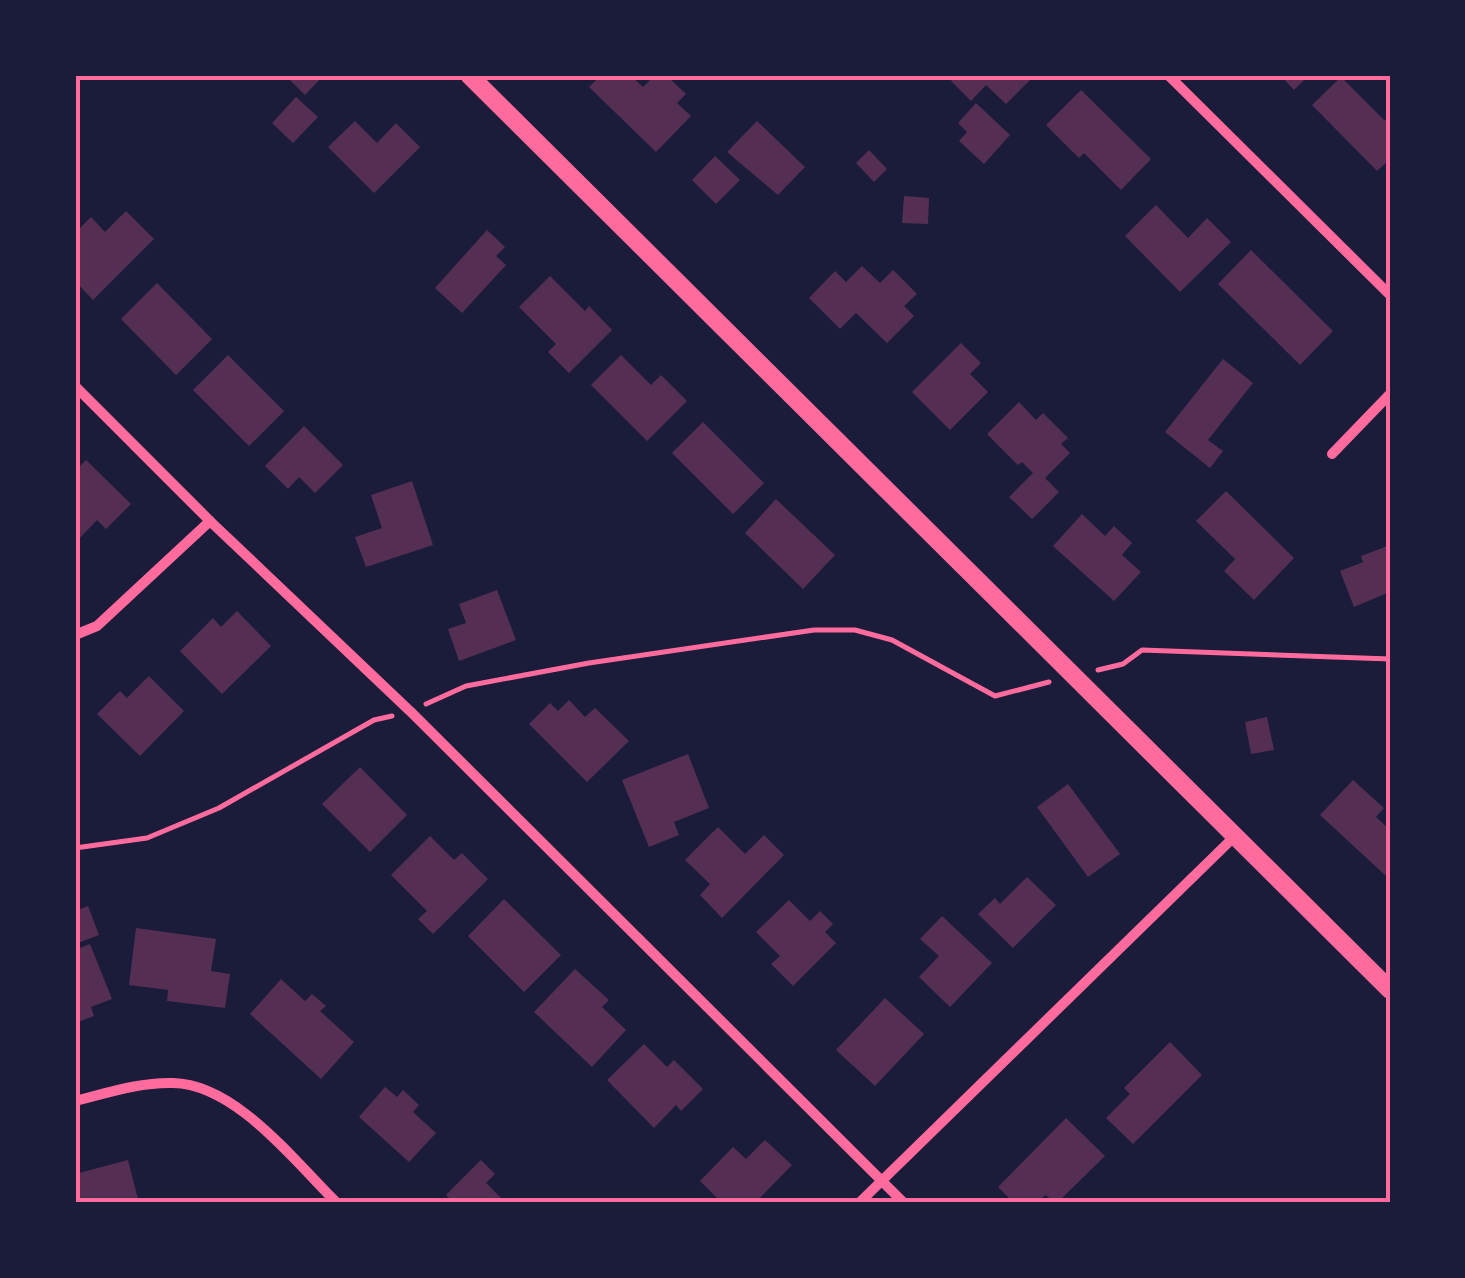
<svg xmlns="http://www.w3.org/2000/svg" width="1465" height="1278" font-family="'Source Sans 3',sans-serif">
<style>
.building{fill:#542f53}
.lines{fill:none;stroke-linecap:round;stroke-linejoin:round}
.path{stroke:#ff6b9d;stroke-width:5}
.minor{stroke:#ff6b9d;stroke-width:10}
.tertiary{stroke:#ff6b9d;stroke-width:18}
.neatline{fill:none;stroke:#ff6b9d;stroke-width:4}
</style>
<rect width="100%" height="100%" fill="#1b1b3a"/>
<g class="building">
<polygon points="285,75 324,75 305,95"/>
<polygon points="601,75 630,75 643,87 655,75 666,75 686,94 677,103 691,116 656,152 589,87"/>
<polygon points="957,75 1035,75 1006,104 986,85 971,101 951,81"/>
<polygon points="1280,75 1309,75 1294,90"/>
<polygon points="1341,77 1384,120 1390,118 1390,159 1377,171 1312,105"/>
<polygon points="1081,90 1151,159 1121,190 1084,153 1079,158 1046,125"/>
<polygon points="296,97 318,117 293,143 272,123"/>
<polygon points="976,103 1010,135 984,164 959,141 967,132 958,123"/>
<polygon points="355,121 377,143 396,123 420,147 374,193 328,147"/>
<polygon points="757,121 805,167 778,195 727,152"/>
<polygon points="869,150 887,169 874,182 856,163"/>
<polygon points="715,156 740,180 716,204 692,180"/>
<polygon points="904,196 929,198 928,224 902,223"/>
<polygon points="1156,205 1188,238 1207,218 1231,242 1180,292 1125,236"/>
<polygon points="126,211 154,239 93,300 75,281 75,233 91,217 105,232"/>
<polygon points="487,230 505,247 496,256 506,265 462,313 435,288"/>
<polygon points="1251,250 1333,331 1300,365 1218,284"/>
<polygon points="862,266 880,283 893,270 917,294 904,306 914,316 887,343 856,313 840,329 809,298 835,271 846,282"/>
<polygon points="550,276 585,311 589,306 612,330 569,373 548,352 556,344 519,307"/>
<polygon points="157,283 212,339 176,375 121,319"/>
<polygon points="961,343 981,363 970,374 988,392 950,430 912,392"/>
<polygon points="228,355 284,411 249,446 193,390"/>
<polygon points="621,355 651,385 661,375 687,401 647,441 591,385"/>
<polygon points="1223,359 1253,383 1208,440 1223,451 1210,468 1165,432"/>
<polygon points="1019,402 1036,420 1043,413 1068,438 1061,444 1070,453 1045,478 1059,492 1032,519 1009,497 1033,473 1022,462 1018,465 987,434"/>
<polygon points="703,422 764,483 733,514 672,453"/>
<polygon points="304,426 343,465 315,493 299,477 288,489 265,466"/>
<polygon points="86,460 131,504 106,529 97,520 75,543 75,471"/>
<polygon points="412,481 433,545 366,567 355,537 382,528 371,495"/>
<polygon points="1226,491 1294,558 1254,600 1224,571 1235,559 1196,521"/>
<polygon points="776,499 835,555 803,589 745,533"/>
<polygon points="1082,514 1105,536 1114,526 1132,543 1122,555 1141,572 1114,601 1053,546"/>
<polygon points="1390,545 1390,592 1354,607 1340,571 1363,562 1361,556"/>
<polygon points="497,590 516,640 459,661 448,629 466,623 459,604"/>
<polygon points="237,611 271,646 222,694 180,651 213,618 221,627"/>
<polygon points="149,676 184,711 140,756 97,714 120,691 127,698"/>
<polygon points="569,700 585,717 595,708 629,741 587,782 529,724 550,703 558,711"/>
<polygon points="1267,717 1274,750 1251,754 1245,722"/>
<polygon points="688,754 709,808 674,822 679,835 649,847 622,780"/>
<polygon points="360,767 407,815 370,852 322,804"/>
<polygon points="1353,780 1384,808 1376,817 1390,830 1390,869 1385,875 1320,815"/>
<polygon points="1068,784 1120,854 1088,877 1037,807"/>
<polygon points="718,827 745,854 764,835 784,855 722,918 700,895 710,884 685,860"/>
<polygon points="430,836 454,860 462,853 488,879 433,934 418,919 427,911 391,875"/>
<polygon points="1027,877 1056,905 1013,948 978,914 995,898 1000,904"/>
<polygon points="504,899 561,955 524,992 468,936"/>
<polygon points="789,900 810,921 820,911 833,924 825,932 836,943 793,986 771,964 780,956 756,932"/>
<polygon points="88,906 99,935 78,943 75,911"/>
<polygon points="942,916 992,963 950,1007 919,977 939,956 920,939"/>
<polygon points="136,928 216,939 211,971 230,974 225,1008 167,1001 168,990 129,985"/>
<polygon points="90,944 112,999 91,1007 94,1016 75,1023 75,950"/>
<polygon points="575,969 609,1000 602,1007 626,1030 592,1067 534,1012"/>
<polygon points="281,979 305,1001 312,994 326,1006 320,1011 354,1042 321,1079 250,1014"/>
<polygon points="885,998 924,1034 875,1086 836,1050"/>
<polygon points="1170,1042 1202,1075 1133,1144 1106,1118 1130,1094 1124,1088"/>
<polygon points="644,1044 667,1067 674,1060 703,1089 681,1111 676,1105 654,1128 607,1080"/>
<polygon points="385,1087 397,1097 403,1090 419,1105 413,1112 436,1133 409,1162 359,1117"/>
<polygon points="1066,1118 1105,1156 1057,1203 1045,1195 1038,1203 1014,1203 998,1187"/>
<polygon points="765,1140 792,1165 755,1203 722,1203 700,1181 733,1147 746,1159"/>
<polygon points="128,1160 138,1199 123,1203 75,1203 75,1174"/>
<polygon points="481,1160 495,1174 486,1183 506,1203 454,1203 446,1195"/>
</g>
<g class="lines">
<g class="path">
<polyline points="1098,670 1123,664 1142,650 1390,659"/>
<polyline points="426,704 466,686 589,663 814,630 855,630 892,640 995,696 1049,682"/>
<polyline points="75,848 147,838 219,808 374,720 392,716"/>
</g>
<g class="minor">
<polyline points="1168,75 1390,295"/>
<polyline points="75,386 210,521 410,711 904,1203"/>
<polyline points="1332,454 1390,394"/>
<polyline points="75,635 97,626 210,521"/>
<path d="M75,1101c32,-8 65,-19 98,-18 63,1 122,79 164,120"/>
<polyline points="859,1203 1234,837"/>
</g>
<polyline class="tertiary" points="469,75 1390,990"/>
</g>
<rect width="1465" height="1278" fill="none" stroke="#1b1b3a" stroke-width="155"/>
<rect x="78" y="78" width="1310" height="1122" class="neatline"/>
</svg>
